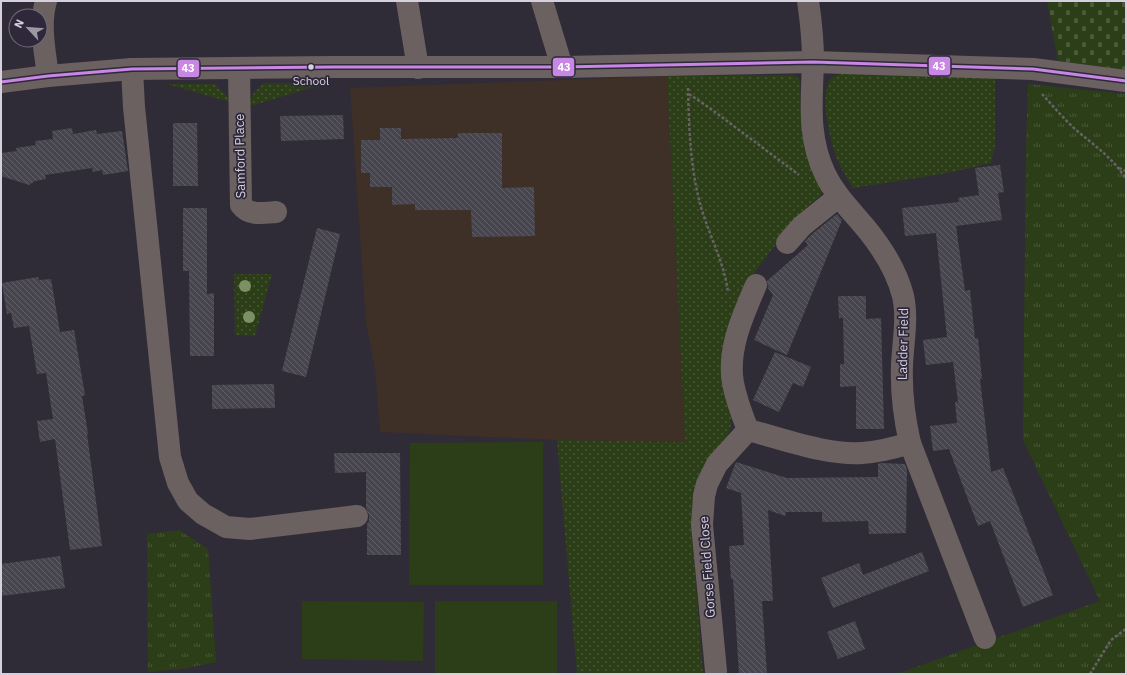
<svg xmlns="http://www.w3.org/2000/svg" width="1127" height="675" font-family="'IBM Plex Sans',sans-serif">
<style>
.education{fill:#3e2f27}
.grass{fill:url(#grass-dots)}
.cemetery{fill:url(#cemetery-stones)}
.park{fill:url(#park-tufts)}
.pitch{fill:#2c3e17}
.building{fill:url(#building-back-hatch)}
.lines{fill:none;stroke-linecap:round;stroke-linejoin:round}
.path{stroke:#676265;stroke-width:2.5;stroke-dasharray:3 2;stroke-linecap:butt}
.minor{stroke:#6b6160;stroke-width:22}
.bus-1-casing{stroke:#2f283b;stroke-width:6}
.bus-1{stroke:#c787e3;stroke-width:3}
.tree{fill:#7a9164}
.bus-dot{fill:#d4d0dd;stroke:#2f283b;stroke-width:1.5}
.labels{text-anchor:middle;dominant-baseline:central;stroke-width:3.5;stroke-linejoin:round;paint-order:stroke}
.bus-label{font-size:12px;fill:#d4d0dd;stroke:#2f283b}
.street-label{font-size:13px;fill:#d4d0dd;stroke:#2f283b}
.line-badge{stroke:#2f283b;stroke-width:1.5}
.badge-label{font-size:11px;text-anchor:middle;font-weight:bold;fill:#fff}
</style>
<defs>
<pattern id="grass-dots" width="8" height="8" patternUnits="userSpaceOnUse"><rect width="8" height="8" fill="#2c3e17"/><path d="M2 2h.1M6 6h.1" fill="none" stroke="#4a5938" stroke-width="1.8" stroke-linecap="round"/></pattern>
<pattern id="cemetery-stones" width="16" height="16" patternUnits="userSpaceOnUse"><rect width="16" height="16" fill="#2c3e17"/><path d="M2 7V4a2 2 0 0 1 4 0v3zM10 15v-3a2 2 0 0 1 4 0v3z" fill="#4a5938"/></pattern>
<pattern id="park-tufts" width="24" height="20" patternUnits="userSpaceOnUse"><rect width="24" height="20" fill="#2c3e17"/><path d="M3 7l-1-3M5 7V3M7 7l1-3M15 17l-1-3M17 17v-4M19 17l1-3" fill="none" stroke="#4a5938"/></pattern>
<pattern id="building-back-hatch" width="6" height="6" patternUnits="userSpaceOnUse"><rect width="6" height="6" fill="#47454e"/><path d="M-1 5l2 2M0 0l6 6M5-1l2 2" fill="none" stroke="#615f67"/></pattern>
</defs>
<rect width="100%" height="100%" fill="#302c37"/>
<polygon class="education" points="667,76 685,442 557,440 380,432 375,369 366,323 350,88"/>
<g class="grass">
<path d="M933,73l62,2v70l-4,18 -43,10 -95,15c-5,-8 -10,-16 -14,-24 -8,-17 -20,-69 -9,-84 2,-4 6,-5 10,-6z"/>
<polygon points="792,75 796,76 800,81 801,119 823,189 820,196 806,208 791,224 751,277 731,409 731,425 728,435 709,457 699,475 694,493 692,504 692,533 703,674 577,674 557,440 685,442 667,76"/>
<polygon points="264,83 327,83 254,105 249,104 253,94"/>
<polygon points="167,84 214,84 225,94 230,102"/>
<polygon points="234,274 272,274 255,336 235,335"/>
</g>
<polygon class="cemetery" points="1047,1 1126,1 1126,70 1058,61"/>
<g class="park">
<polygon points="1028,84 1126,94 1126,674 897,674 1100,601 1023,440 1026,146"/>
<polygon points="179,530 208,549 216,662 182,669 148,672 147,534"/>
</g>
<g class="pitch">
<polygon points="543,442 543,585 409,585 410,443"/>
<polygon points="302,601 424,602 423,661 302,659"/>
<rect x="435" y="601" width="122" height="73"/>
</g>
<g class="building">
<polygon points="343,115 344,139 281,141 280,116"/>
<polygon points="173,123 197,123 198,186 173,186"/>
<polygon points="72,128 73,134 96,130 97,134 122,131 128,171 103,175 102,170 93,172 92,168 45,175 46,179 35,181 29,185 1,176 1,153 17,151 16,148 36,145 35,141 53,139 52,131"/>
<polygon points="380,128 401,128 401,139 458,138 458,133 502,133 502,188 534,187 535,236 472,237 471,210 415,210 415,204 392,205 392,187 370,187 370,173 361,173 361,140 380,140"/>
<polygon points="1000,165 1004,192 998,193 1002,220 956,226 965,291 970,290 975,339 978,338 982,379 980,379 991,472 1003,468 1053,595 1023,607 990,521 978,526 949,449 933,451 930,426 957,423 955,402 958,402 953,362 926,365 923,340 947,337 936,233 905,236 902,208 959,202 958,198 979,195 975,168"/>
<polygon points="183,208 207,208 207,294 214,293 214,356 190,356 189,271 183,271"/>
<polygon points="837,214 842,220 787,355 754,340 773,295 768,288 767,281 808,245 805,241 811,235"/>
<polygon points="317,228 340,234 306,377 282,371"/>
<polygon points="38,277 39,280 51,279 60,332 74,330 85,395 82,396 88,434 87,434 102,546 70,550 55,439 40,442 37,421 53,419 46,373 37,374 29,326 14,328 11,313 7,314 2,283"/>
<polygon points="838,296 866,296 866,319 881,318 884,429 856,429 856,386 840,387 840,364 844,364 843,318 839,318"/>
<polygon points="775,352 811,367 803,387 793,383 779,412 753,400"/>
<polygon points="274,384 275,408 212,409 212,385"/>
<polygon points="334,453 400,453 401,555 367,555 367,524 369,521 369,515 366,508 366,472 335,473"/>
<polygon points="736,462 787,478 878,477 878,464 880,463 905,464 907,470 906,533 869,534 868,521 822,522 822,512 786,512 785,516 768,510 773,601 762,601 767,674 739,674 733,579 731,579 729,546 744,545 741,493 726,488"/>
<polygon points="922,552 929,571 833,608 821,578 859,563 863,575"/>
<polygon points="60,556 65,588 1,596 1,564"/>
<polygon points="855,621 865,649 838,659 827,632"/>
</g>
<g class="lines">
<g class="path">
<path d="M688,88c1,39 2,80 13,119 8,28 23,55 27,85"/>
<polyline points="689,94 711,109 799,175"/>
<path d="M1042,94c11,12 22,25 34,36 19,16 37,28 50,49"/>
<polyline points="1119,168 1126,171"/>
<polyline points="1090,674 1111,640 1126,629"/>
</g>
<g class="minor">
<path d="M46,1c-7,24 -1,51 2,75"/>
<polyline points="407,1 418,68"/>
<polyline points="542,1 562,67"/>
<path d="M808,1c3,20 5,40 5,60 -1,40 -6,75 12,113 11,23 29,39 44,58 15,19 28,40 34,64 5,22 0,46 -1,69 -1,26 2,52 8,78l75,195"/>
<path d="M239,68l2,137c8,11 23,8 35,7"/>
<polyline points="132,69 134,107 170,457 178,483 188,501 203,514 226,527 250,529 357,516"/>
<polyline points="1,82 48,76 132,69 334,67 562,67 813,62 1033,69 1126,81"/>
<polyline points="787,243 802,226 838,197"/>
<path d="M756,285c-13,30 -29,65 -23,98 3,16 9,32 15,47 36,9 77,25 114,23 16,-1 32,-5 48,-10"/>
<polyline points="716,671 702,525 704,496 707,484 717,464 748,430"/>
</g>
<defs>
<polyline id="bus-1" points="1,82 48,76 132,69 334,67 562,67 813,62 1033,69 1126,81"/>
</defs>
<use href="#bus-1" class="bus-1-casing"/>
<use href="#bus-1" class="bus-1"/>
</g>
<g class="tree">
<circle cx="245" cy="286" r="6"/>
<circle cx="249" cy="317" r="6"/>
</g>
<circle class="bus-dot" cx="311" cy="67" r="3.5"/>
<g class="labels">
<g class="bus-label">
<text x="311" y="80">School</text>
</g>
<g class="street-label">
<text transform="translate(240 156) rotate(-91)">Samford Place</text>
<text transform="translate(903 344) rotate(-89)">Ladder Field</text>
<text transform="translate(707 567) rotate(-94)">Gorse Field Close</text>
</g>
</g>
<g class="line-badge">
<rect x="928" y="56" width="23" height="20" rx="4" fill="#c787e3"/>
<rect x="552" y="57" width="23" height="20" rx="4" fill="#c787e3"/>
<rect x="177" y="59" width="23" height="19" rx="4" fill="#c787e3"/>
</g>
<g class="badge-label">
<text x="939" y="70">43</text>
<text x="564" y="71">43</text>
<text x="188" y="72">43</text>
</g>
<rect width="1127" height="675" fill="none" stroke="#d4d0dd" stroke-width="4"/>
<g transform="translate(28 28) rotate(296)"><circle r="19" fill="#2f283b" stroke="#716b7c"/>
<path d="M0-3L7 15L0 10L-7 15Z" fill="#9b97a3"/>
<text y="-6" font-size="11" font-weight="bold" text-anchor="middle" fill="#d4d0dd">N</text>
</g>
</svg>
